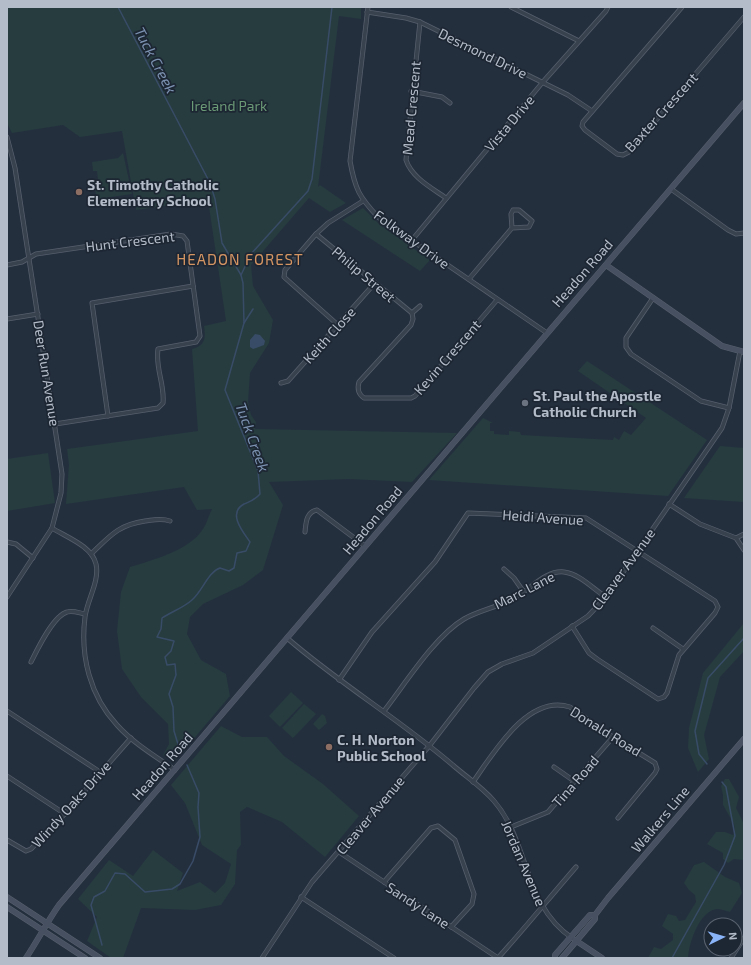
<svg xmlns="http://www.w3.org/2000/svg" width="751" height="965" font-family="'Exo 2',sans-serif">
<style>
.green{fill:#263c3f}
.water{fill:#394c67}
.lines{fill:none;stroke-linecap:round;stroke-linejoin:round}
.stream{stroke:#394c67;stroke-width:1.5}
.street-casing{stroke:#565f6c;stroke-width:5}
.secondary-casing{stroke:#565f6c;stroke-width:6}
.street{stroke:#38414e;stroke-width:3.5}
.secondary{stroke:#465061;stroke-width:5}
.education-dot{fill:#8d6e63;stroke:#1d2633;stroke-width:1.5}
.worship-dot{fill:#6b7280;stroke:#1d2633;stroke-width:1.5}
.labels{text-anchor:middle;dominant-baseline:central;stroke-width:3.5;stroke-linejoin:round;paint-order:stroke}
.street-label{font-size:14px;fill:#b4bcc9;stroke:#1d2633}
.park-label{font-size:14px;fill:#6b9a76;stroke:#1d2633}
.poi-label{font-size:14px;font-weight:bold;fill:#b4bcc9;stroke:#1d2633;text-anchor:start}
.water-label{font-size:15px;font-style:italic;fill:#7c92b1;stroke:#1d2633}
.neighbourhood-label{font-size:15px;letter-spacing:1px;fill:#d59563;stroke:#1d2633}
</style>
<rect width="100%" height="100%" fill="#242f3e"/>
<g class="green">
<path d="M7,7l354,1v11l-22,-3 -21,171 2,-2 26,18 -16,9 -21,-14 -58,67 2,21 20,34 -4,23 -19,30 -2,29 3,13 5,7 -1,7 202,4 -45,49 -64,-3 -79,3 14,23 -20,65 -20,15 -40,19 -13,13 -3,17 14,26 25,14 4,22 -56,66 -11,-7 6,-11 -1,-20 -27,-27 -19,-28 -5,-38 4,-39 9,-25c23,-7 60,-17 73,-38 4,-6 6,-14 9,-20l-15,1 -13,-23 -118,17 3,-39 -2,-16 131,-18 -6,-82c13,-3 14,-11 12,-23l22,-5 -18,-121 -72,10 -14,-79 -42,6 -17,-12 -51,8 -5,-10z"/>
<polygon points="123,153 132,194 97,199 95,190 99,189 97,171 93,171 92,162 118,158"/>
<polygon points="363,208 380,225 430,260 420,271 342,220"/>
<polygon points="587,361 707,440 668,496 429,480 483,418 493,423 490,423 490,431 494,431 494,434 509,435 509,431 520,432 521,435 613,440 614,437 619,440 624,431 631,435 646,418 578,371"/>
<polygon points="720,446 744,448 744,502 684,498"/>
<polygon points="48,453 55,503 7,511 7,459"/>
<polygon points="744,623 744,651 720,677 704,735 709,759 698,772 688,748 689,728 703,673"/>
<polygon points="291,692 303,703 280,727 269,716"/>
<polygon points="304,704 316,714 293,738 282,728"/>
<polygon points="322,714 325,716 327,723 319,730 313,724"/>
<polygon points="221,726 242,737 267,737 284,756 323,784 359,816 325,857 282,822 247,807 240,812 241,845 237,850 235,884 221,905 195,910 141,908 123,958 111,958 87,941 97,917 78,899 109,860 133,876 153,850 183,873 177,891 200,882 215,893 225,883 231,864 202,845 185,803 171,785"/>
<polygon points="725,779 729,779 739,797 736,808 744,824 744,860 734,859 728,863 723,859 723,853 707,844 716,832 725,832 733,835 735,831 734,824 723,805 723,795 721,786"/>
<path d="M704,862l21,15 14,6 3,10 -12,19c-4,-1 -9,-3 -13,-3 -18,2 -28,34 -29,49h-40l6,-11 7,2 12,-9v-6l-11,-8 6,-12 8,2 3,5 6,-1 11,-18 -1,-7 -6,-5 -5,-7 10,-18z"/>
</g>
<polygon class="water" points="255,334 260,335 265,341 264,345 253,349 250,347 250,340"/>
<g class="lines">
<g class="stream">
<path d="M118,7l92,176 5,16 7,44 19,32 2,8 1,40 -19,67 33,81 2,23c-5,6 -9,7 -16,10 -17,9 -1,28 6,38l-4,9 -9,2 -3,15 -5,3 -9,-3c-12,4 -18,24 -28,32 -9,8 -21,12 -30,18l-1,11 -4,8 17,4 -3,10 -6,6 2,8 8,-1 1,11 -7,19 4,13 1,24 7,23"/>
<polyline points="241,275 251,254 308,191 312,179 332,7"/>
<polyline points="244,323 253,309"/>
<polyline points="707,764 699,754 695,731 708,678 744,638"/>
<polyline points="102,945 91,905 94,897 105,891 115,873 125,874 145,892 172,889 180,884 193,861 200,837 198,807 199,793 187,765"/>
<polyline points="672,958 724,865 735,836 726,787 722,782"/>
</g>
<defs>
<g id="street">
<path d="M368,7l-18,154c5,28 9,36 29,57l168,115"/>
<polyline points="511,7 579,41"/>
<polyline points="682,7 583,122 582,126 585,130 617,154 623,155 629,152 744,17"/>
<polyline points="367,12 406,18 420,22 568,95 592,111"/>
<path d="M420,22l-14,138c6,18 26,28 40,38"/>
<polyline points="411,91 442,97 450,103"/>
<polyline points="7,137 15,168 62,474 61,493 52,528 7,597"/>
<polyline points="671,189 728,230 736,234 744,233"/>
<polyline points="316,234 412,313"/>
<polyline points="412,240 542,83 606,11 608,7"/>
<path d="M7,265l15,-3 14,-8 135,-20 12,2 4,5 13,95 -4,6 -38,7c-3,19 7,36 5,54l-5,5 -103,16"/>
<polyline points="469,279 512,228 511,214 513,210 519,210 532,221 529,227 512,228"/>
<polyline points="653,298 626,338 626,347 631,354 701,401 729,408"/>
<path d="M412,313l1,6 -2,6 -52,57c-2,7 -1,12 5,16h47l4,-2 82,-96"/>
<polyline points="412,313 420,306"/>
<polyline points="7,319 38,314"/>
<polyline points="338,325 284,277 285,270 316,234 328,223 363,201"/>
<polyline points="281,383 288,381 374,284"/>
<polyline points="108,416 92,303 193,286"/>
<polyline points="669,504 700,524 736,538 744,550"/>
<path d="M52,528c14,9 40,18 44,36 4,17 -9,36 -11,53 -5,39 5,79 32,108 16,18 38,31 58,45"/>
<path d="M305,532c1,-9 1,-20 12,-22l48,36"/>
<polyline points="736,538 744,534"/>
<polyline points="7,542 16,544 33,558"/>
<path d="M91,554c19,-18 27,-29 54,-33 9,-1 16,-3 25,0"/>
<polyline points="504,569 514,578 523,591"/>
<polyline points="653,628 683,649"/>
<path d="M287,638c53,46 115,83 168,129 13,11 28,21 39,34 36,42 29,104 78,137"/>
<path d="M31,662c6,-12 22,-46 36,-50 6,-2 12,1 18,2"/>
<polyline points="339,680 372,632 435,562 468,513 586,518 715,601 718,607 715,613 679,655 667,693 664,697 658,699 597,659 589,653 572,626"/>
<polyline points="7,711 100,772"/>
<path d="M384,711c21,-27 51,-75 80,-92 16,-9 35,-12 50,-21 16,-8 31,-28 50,-26 16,2 29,17 42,25"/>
<polyline points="554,767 574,781"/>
<polyline points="7,776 65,814"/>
<path d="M473,782c20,-28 55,-89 97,-75l43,30 42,26 2,6 -2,4 -37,45"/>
<polyline points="511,827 548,812 613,737"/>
<polyline points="7,840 26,851 31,849 60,819 131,738"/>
<polyline points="339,852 498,958"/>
<polyline points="384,882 431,828 438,826 455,840 474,894 472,904 451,927"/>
<polyline points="301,897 394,958"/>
<polyline points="262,958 312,882 430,745 474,688 488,672 502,664 533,653 588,616 606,597 722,428 729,408 740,351"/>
<path d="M498,958c27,-30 52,-61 78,-91"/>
<polyline points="731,958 744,938"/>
</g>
<g id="secondary">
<polyline points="606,265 722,346 744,352"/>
<polyline points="7,897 100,958"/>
<polyline points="7,907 85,958"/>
<polyline points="575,940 602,958"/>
<path d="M26,958c12,-18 21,-36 33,-53l685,-802"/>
<polyline points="555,958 555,955 590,915 595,915"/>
<polyline points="562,958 595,919 595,915 608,898 744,739"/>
</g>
</defs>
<use href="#street" class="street-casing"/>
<use href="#secondary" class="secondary-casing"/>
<use href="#street" class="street"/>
<use href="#secondary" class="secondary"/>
</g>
<g class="education-dot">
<circle cx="79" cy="192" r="4"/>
<circle cx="329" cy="747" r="4"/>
</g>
<circle class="worship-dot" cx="525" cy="403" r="4"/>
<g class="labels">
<g class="street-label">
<text transform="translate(483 53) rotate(26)">Desmond Drive</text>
<text transform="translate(411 108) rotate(-85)">Mead Crescent</text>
<text transform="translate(661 112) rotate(-48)">Baxter Crescent</text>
<text transform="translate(509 123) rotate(-50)">Vista Drive</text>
<text transform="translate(412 239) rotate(36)">Folkway Drive</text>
<text transform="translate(130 241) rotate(-7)">Hunt Crescent</text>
<text transform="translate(582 273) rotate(-49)">Headon Road</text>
<text transform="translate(364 274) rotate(40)">Philip Street</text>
<text transform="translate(329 335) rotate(-48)">Keith Close</text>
<text transform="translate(447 357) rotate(-49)">Kevin Crescent</text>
<text transform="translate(47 373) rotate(81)">Deer Run Avenue</text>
<text transform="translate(543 517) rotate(4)">Heidi Avenue</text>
<text transform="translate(372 520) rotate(-50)">Headon Road</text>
<text transform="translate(623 569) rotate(-54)">Cleaver Avenue</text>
<text transform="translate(524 590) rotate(-27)">Marc Lane</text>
<text transform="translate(606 731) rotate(32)">Donald Road</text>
<text transform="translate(162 766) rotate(-49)">Headon Road</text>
<text transform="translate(575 781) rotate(-49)">Tina Road</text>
<text transform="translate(71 804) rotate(-48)">Windy Oaks Drive</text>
<text transform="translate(370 815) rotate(-50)">Cleaver Avenue</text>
<text transform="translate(660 819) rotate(-50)">Walkers Line</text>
<text transform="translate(524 863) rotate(67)">Jordan Avenue</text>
<text transform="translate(418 905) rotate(33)">Sandy Lane</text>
</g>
<g class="park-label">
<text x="229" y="105">Ireland Park</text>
</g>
<g class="poi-label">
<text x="87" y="184">St. Timothy Catholic<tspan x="87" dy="16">Elementary School</tspan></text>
<text x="533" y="395">St. Paul the Apostle<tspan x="533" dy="16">Catholic Church</tspan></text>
<text x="337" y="739">C. H. Norton<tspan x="337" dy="16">Public School</tspan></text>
</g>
<g class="water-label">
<text transform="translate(156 60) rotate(62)">Tuck Creek</text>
<text transform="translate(253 437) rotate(70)">Tuck Creek</text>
</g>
<g class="neighbourhood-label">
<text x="240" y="259">HEADON FOREST</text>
</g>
</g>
<rect width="751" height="965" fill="none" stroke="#b4bcc9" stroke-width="16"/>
<g transform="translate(723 937) rotate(85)"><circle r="19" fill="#1d2633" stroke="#59626f"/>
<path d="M0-3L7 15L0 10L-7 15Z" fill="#8ab4f8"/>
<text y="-6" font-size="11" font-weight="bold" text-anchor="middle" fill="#b4bcc9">N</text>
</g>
</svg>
